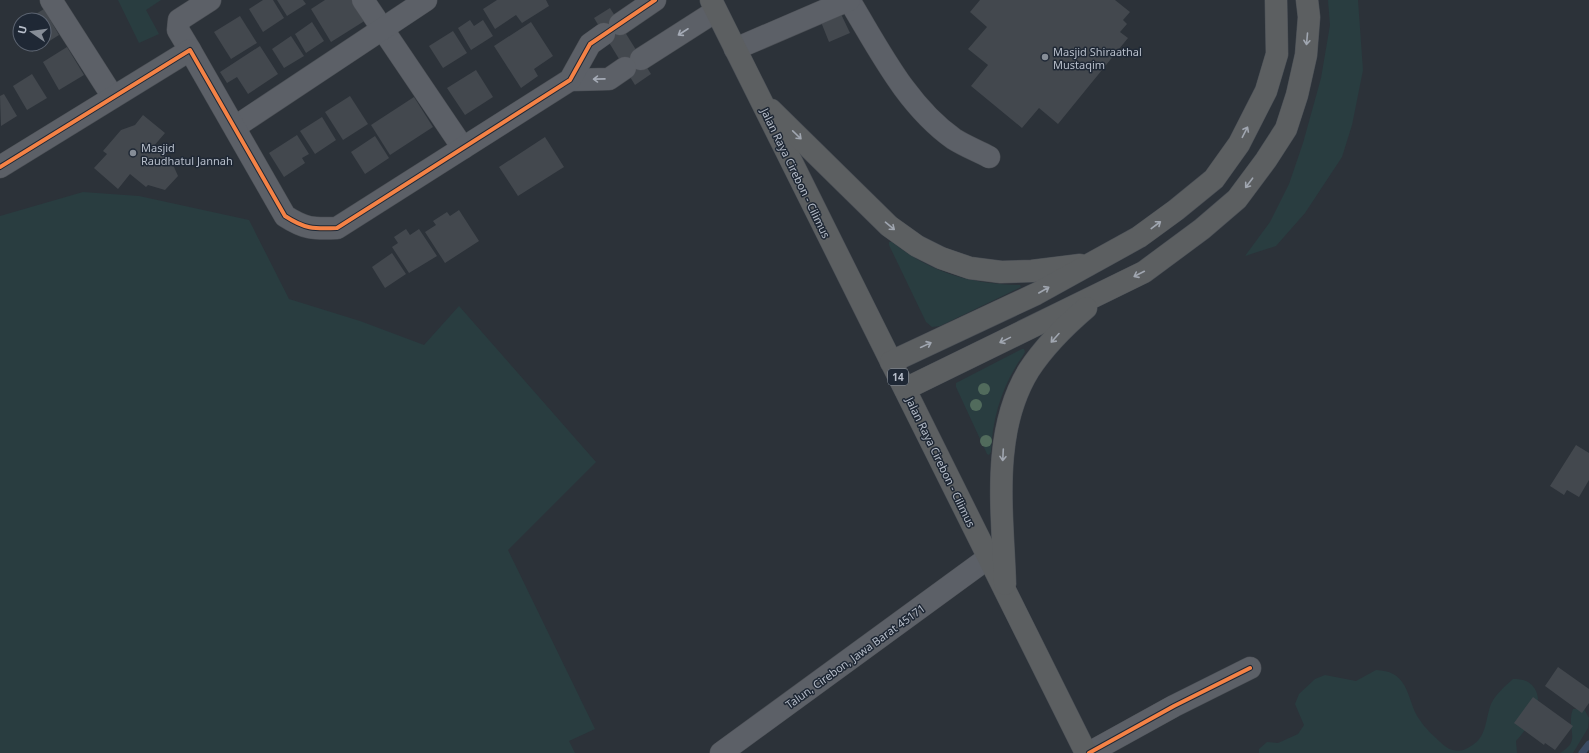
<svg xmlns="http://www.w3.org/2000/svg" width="1589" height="753" font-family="'Noto Sans',sans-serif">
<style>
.green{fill:#293d40}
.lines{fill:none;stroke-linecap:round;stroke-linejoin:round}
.stream{stroke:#3b4b63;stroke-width:7}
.building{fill:#43484e}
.minor-casing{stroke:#4a4e54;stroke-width:23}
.highway-casing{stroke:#494e55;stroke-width:23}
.minor{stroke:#5c6067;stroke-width:22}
.highway{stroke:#5c5f61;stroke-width:22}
.cycleway-casing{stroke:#1f2835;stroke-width:6}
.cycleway{stroke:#f48246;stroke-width:4}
.tree{fill:#516b5c}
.oneway{stroke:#a5abb6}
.oneway2{stroke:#a0a6b0}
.poi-dot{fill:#868d97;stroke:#1f2835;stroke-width:1.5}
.labels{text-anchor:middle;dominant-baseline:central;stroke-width:3;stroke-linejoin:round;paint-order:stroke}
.shield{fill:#1f2835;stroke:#89919d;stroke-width:1}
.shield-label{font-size:10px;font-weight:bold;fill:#b7beca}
.poi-label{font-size:11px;fill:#b7beca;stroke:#1f2835;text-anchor:start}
.street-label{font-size:11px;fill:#b7beca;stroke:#1f2835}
</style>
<rect width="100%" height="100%" fill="#2c3239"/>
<g class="green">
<polygon points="118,0 161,0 146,10 159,34 139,43"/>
<polygon points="1328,0 1358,0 1363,70 1352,125 1342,157 1305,213 1276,246 1245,256 1270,222 1289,184 1303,143 1321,78 1330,25"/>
<polygon points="83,192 139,196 249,220 289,299 360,321 424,345 459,306 596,462 508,550 595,729 569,741 575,753 0,753 0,216"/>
<path d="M892,242c39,31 79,42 128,43l1,2 -81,39 -8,1 -6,-5 -37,-77v-3z"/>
<path d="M1022,349h2l1,3c-3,6 -7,10 -10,16 -15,25 -23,54 -24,84l-2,3 -2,-1 -31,-67v-4z"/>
<path d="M1376,670c29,1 30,20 39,42 5,10 13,19 21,26 5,5 11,11 17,12 7,2 12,0 18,-4 16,-9 14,-26 20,-42 5,-10 14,-18 22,-25 11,0 18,2 23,12 8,18 -9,37 -20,50l1,12h-258v-4l8,-7 11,1 20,-9 6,-9 -9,-21 4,-10 16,-15 10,-4 31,6z"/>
<path d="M1573,709h11l5,9 -1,10 -15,25h-13c19,-11 10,-19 11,-35 0,-3 1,-6 2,-9z"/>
</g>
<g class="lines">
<polyline class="stream" points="1582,753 1589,744"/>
</g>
<g class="building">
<polygon points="263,0 273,0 284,18 263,32 249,9"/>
<polygon points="277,0 303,0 306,4 287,16"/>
<polygon points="325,0 354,0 366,20 331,42 311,9"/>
<polygon points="497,0 546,0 549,6 522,23 516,15 495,29 483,9"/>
<polygon points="980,0 1115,0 1130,12 1123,20 1127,24 1120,32 1128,38 1058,124 1039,108 1022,128 971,86 988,65 968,49 987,27 970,12"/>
<polygon points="610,8 651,74 635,85 594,18"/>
<polygon points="44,9 59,35 32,52 27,44 44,44 44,20 26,20"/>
<polygon points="841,14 850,33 829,42 821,22"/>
<polygon points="240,16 257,43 231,59 214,32"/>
<polygon points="470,20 474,26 483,20 493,36 471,50 458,28"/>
<polygon points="312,22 324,41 306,53 295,34"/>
<polygon points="531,22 553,56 534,69 538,76 521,88 494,46"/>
<polygon points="453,31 467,53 443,68 429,46"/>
<polygon points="291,36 304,56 284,68 272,49"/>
<polygon points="260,46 278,74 248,94 237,77 227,83 220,72"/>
<polygon points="67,47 84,75 59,90 43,62"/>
<polygon points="476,70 493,97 465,115 447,88"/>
<polygon points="32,74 47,98 27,110 13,86"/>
<polygon points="4,94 17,116 1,126 0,96"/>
<polygon points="350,96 368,124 343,140 325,112"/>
<polygon points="414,97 433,127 390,155 371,125"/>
<polygon points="143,115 165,133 153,147 170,158 178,176 165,190 148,185 146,187 130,174 118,189 94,168 107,154 103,151 121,130 135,125"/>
<polygon points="322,117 336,140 315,154 300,131"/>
<polygon points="297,135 309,154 302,158 305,163 284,177 269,153"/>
<polygon points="375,136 389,158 365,174 351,152"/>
<polygon points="545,137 564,167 518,196 499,167"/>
<polygon points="459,210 479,241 445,263 425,232 436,225 433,221 447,212 450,216"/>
<polygon points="406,229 410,235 419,229 437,256 409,273 392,247 398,243 394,237"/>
<polygon points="392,253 406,274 385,288 372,267"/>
<polygon points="1576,445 1589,453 1589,480 1579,497 1567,490 1564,495 1550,486"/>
<polygon points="1558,667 1589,689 1589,703 1582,713 1545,686"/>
<polygon points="1533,697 1573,726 1555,750 1545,743 1544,745 1514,723"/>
</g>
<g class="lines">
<defs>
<g id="minor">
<polyline points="51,0 113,97"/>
<polyline points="363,0 463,148"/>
<path d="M849,0c30,49 57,105 105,139 11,7 24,12 35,18"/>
<polyline points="620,24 655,0"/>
<polyline points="735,49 849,0"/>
<polyline points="190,50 178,30 179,20 210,0"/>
<polyline points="641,59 716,11"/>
<polyline points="570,80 609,79 625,68"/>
<polyline points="235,127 426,0"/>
<path d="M0,167l190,-117 95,166c20,13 28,13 52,12l233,-148 20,-36 14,-10"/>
<polyline points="721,753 988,558"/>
<polyline points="1089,753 1174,706 1250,668"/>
</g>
<g id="highway">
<polyline points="711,0 1086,753"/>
<polyline points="771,110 889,226 917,246 941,258 970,268 1001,272 1032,271 1080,265"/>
<polyline points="891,362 1036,294 1139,237 1176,210 1214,179 1239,144 1266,91 1277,54 1276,0"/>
<polyline points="905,389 1144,272 1202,229 1237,199 1266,160 1286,129 1297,95 1306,55 1309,17 1307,0"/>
<path d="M1005,584c-2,-69 -15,-151 24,-214 15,-23 36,-44 57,-62"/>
</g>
</defs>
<use href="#minor" class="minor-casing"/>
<use href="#highway" class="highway-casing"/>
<use href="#minor" class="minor"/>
<use href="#highway" class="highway"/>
<defs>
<g id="cycleway">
<path d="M0,167l190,-117 95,166c20,13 28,13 52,12l233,-148 20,-36 65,-44"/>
<polyline points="1089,753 1174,706 1250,668"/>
</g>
</defs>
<use href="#cycleway" class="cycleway-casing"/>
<use href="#cycleway" class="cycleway"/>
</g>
<g class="tree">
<circle cx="984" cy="389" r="6"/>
<circle cx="976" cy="405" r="6"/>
<circle cx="986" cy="441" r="6"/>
</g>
<defs><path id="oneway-shaft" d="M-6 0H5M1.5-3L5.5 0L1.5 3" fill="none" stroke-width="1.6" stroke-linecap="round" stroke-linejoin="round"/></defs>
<g class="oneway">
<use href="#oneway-shaft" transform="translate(683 32) rotate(147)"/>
<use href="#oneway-shaft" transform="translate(599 79) rotate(179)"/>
</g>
<g class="oneway2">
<use href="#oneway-shaft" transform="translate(1307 39) rotate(95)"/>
<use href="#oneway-shaft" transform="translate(1245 132) rotate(-63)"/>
<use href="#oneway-shaft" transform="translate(797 135) rotate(44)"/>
<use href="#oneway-shaft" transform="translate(1249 183) rotate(127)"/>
<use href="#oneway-shaft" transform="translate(1156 225) rotate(-37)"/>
<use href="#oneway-shaft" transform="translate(890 226) rotate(40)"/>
<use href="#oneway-shaft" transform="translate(1139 274) rotate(153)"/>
<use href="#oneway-shaft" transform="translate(1044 290) rotate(-30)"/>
<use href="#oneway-shaft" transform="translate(1055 338) rotate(132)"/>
<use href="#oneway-shaft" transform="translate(1005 340) rotate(154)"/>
<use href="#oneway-shaft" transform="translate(926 345) rotate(-25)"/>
<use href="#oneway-shaft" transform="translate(1003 455) rotate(93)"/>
</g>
<g class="poi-dot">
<circle cx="1045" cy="57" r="4"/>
<circle cx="133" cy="153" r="4"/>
</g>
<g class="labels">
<rect class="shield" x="888" y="369" width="20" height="16" rx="3"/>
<g class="shield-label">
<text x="898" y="377">14</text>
</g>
<g class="poi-label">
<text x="1053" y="51">Masjid Shiraathal<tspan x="1053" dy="13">Mustaqim</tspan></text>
<text x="141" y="147">Masjid<tspan x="141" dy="13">Raudhatul Jannah</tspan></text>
</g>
<g class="street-label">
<text transform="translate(796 173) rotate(64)">Jalan Raya Cirebon - Cilimus</text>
<text transform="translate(941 462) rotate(64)">Jalan Raya Cirebon - Cilimus</text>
<text transform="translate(855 656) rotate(-36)">Talun, Cirebon, Jawa Barat 45171</text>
</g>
</g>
<g transform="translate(32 32) rotate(283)"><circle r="19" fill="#1f2835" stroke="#5c6471"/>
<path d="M0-3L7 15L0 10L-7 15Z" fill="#868d97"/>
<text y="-6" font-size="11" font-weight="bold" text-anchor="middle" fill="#b7beca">U</text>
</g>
</svg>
